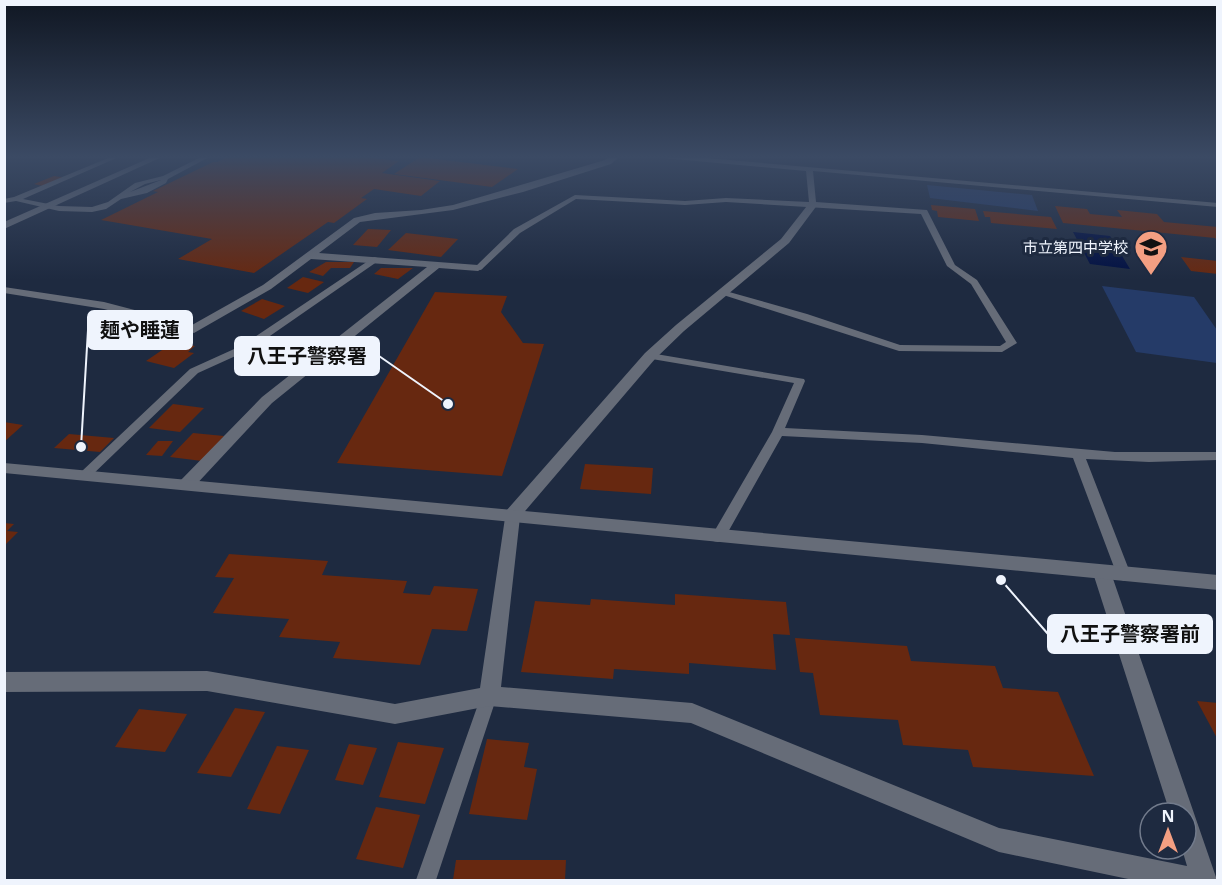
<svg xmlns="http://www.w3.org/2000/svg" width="1222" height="885" font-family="'Noto Sans','Noto Sans JP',sans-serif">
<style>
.green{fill:#253b68}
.water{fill:#011042}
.building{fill:#672810}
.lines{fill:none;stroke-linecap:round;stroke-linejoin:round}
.service{fill:#666c78;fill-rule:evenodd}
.minor{fill:#666c78;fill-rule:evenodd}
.tertiary{fill:#666c78;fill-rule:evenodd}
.labels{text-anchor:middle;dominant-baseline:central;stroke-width:6;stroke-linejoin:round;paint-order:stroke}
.far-poi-label{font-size:15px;fill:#eff4fd;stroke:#1e2a40;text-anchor:end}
.leader{fill:none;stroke:#eff4fd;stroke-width:2}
.callout-dot{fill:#eff4fd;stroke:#1e2a40;stroke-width:2}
.callout{fill:#eff4fd;stroke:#eff4fd;stroke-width:2}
.callout-label{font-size:20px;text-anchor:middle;font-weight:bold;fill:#111}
</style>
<rect width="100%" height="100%" fill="#1e2a40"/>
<g class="green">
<polygon points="927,185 1032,195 1038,211 930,198"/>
<polygon points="1102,286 1194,297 1217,330 1217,363 1136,352"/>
</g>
<polygon class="water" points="1073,232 1110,236 1130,269 1090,264"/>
<g class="building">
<polygon points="230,156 356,156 399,161 382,173 440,181 421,196 374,189 361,198 367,199 334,223 328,222 254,273 178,259 212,239 101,220 158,192 153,191 213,162 217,162"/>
<polygon points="420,157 518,169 492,187 394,174"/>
<polygon points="54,176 67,178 47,187 34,184"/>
<polygon points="931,205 975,209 979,221 938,217 937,211 932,210"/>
<polygon points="1055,206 1087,209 1090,214 1122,217 1117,210 1157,214 1164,222 1218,227 1218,241 1215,238 1063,223"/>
<polygon points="983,211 1051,217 1057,229 991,223 990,217 985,217"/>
<polygon points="368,229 391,230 377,247 353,245"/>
<polygon points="406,233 458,239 441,257 388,250"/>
<polygon points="1181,257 1218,261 1218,274 1191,271"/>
<polygon points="326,262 354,262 350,268 331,268 323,276 309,272"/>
<polygon points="381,268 413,268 398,279 374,274"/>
<polygon points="303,277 324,282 308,293 287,288"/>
<polygon points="435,292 507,296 501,312 523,343 544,344 502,476 337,463"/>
<polygon points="262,299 285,306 264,319 241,311"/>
<polygon points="181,343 195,346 188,352 194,353 174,368 146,361 168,346 175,347"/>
<polygon points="173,404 204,408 180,432 149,428"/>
<polygon points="4,422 23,425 4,442"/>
<polygon points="193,433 224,436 202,461 170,457"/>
<polygon points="69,434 114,438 100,452 54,448"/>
<polygon points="158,441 173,441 162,456 146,455"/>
<polygon points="585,464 653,468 651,494 580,489"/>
<polygon points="4,523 14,524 7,531 18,532 4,546"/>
<polygon points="229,554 328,561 322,575 407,581 403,593 430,595 434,586 478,589 467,631 432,629 420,665 333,658 340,642 279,637 289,619 213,613 234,578 215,577"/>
<polygon points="675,594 786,602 790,635 773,634 776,670 689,663 689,674 614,669 613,679 521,672 535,601 590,605 591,599 675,605"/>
<polygon points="795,638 907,646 911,661 995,666 1003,688 1058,692 1094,776 973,767 968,750 903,745 898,720 820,715 813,673 800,672"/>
<polygon points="1197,701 1218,703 1218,740"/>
<polygon points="235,708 265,712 231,777 197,773"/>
<polygon points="139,709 187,714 165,752 115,747"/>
<polygon points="487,739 529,743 524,767 537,769 527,820 469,814"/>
<polygon points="398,742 444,748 425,804 379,797"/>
<polygon points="349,744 377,748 363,785 335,780"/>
<polygon points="277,746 309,750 280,814 247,809"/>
<polygon points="376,807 420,815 403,868 356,859"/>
<polygon points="456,860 566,860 565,880 453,880"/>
</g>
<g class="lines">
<g class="service">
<path d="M113,156h8l-98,43 36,7 33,1 16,-5 27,-19 28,-7 40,-20h8l-43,23 -2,4 -19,10 -26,6 -15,10 -14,3 -33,-1 -43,-10 -12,2v-4l10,-2zM161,180l-31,12 15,-8z"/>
<polygon points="660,156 683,156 1218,203 1218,207 813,171 816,202 927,210 955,265 977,280 1017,343 1002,352 899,351 717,293 722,290 807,314 900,345 1000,346 1006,342 971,284 947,266 921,214 726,202 685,205 576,199 520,233 481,270 474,268 514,229 575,195 685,201 726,198 809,202 806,171 663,158"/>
<polygon points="374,257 381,259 251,349 198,373 89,478 81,478 79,475 81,472 190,369 243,345"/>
<polygon points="650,353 804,379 805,381 785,428 922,435 1115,452 1218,452 1218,460 1149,462 1086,459 1131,575 1129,579 1124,581 1119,579 1117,575 1073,458 922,443 782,436 723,541 718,542 713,541 711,537 772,432 794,383 646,358 645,356"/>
<polygon points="489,688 495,690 497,696 436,880 416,880 481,696 483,690"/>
</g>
<g class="minor">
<polygon points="611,156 620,156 611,164 523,192 453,210 360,222 319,253 478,265 483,268 478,271 439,268 272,403 192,489 180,489 178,485 180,481 262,397 427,267 311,259 271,289 194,333 104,309 4,293 4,287 104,302 192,325 263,285 354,218 375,213 421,210 453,205 605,160"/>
<polygon points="810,202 818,204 789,243 684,331 655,359 520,517 501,687 692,703 999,828 1187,866 1182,849 1186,849 1186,813 1170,813 1093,573 1096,568 1102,566 1108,568 1111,573 1217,880 1133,880 999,852 691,723 489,706 395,724 207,691 4,692 4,672 207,671 395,704 480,688 506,511 645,353 676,325 781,239"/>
</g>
<g class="tertiary">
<polygon points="154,156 164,156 4,229 4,222"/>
<polygon points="4,463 1218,575 1218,590 4,473"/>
</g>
</g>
<linearGradient id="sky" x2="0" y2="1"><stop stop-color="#101723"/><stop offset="0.56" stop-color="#3b4a64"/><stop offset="1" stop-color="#3b4a64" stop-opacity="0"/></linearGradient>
<rect width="1222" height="280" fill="url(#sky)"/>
<defs>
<symbol id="school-pin" viewBox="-11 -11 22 30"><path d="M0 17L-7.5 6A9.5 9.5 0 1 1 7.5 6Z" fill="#f39f82" stroke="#1e2a40"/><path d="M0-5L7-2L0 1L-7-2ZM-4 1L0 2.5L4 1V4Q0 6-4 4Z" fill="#111"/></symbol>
</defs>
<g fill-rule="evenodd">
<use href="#school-pin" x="1132" y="228" width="38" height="52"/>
</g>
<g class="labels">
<g class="far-poi-label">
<text x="1128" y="247">市立第四中学校</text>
</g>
</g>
<path class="leader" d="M81 447L88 330M448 404L379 356M1001 580L1048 634"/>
<g class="callout-dot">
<circle cx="81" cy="447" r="6"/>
<circle cx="448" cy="404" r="6"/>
<circle cx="1001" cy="580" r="6"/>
</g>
<g class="callout">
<rect x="88" y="311" width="104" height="38" rx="6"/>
<rect x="235" y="337" width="144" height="38" rx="6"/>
<rect x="1048" y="615" width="164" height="38" rx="6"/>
</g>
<g class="callout-label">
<text x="140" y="337">麺や睡蓮</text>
<text x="307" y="363">八王子警察署</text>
<text x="1130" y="641">八王子警察署前</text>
</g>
<rect width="1222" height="885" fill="none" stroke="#eff4fd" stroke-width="12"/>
<g transform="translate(1168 831)"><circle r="28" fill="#1e2a40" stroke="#727b8c" stroke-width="1.5"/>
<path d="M0-4.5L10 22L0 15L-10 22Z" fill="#f39f82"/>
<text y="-9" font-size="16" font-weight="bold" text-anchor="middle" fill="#eff4fd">N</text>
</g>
</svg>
